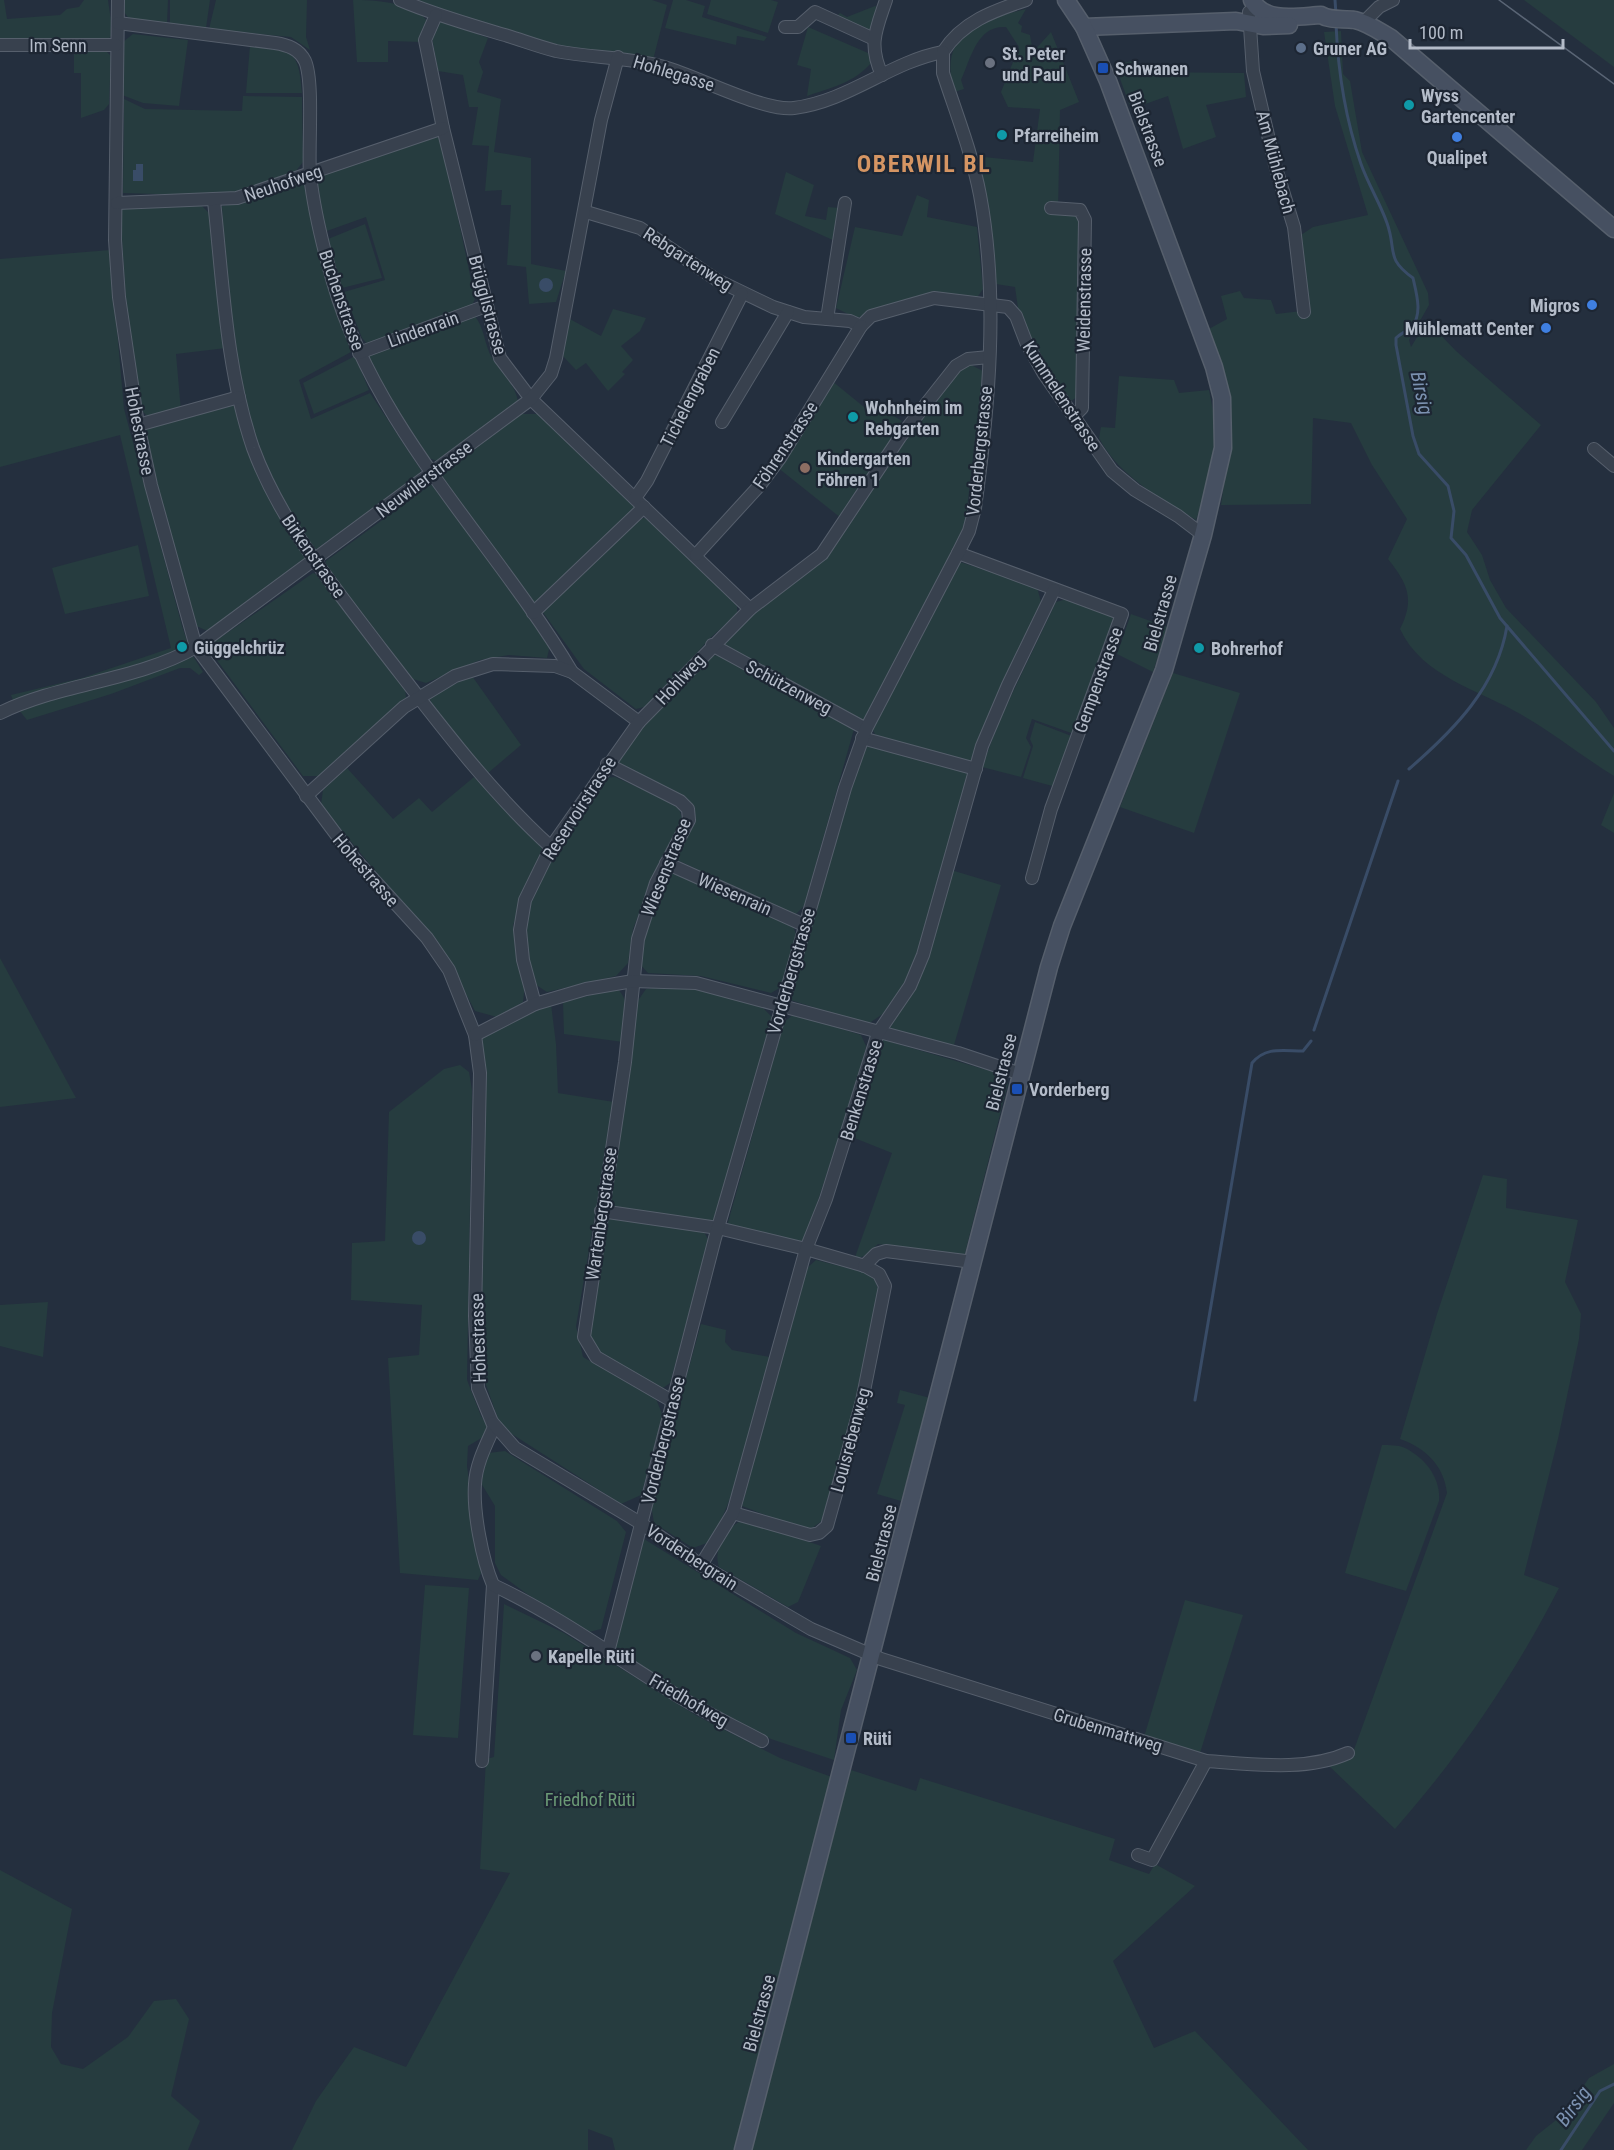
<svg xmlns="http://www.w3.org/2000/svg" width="1614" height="2150" font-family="'Roboto Condensed',sans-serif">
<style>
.green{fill:#263c3f}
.water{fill:#394c67}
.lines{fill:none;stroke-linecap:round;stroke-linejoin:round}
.stream{stroke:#394c67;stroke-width:3}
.street-casing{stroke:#565f6c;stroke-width:14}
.secondary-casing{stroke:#565f6c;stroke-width:19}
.street{stroke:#38414e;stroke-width:12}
.secondary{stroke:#465061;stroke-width:16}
.tram{stroke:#5a6575;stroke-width:1.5}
.service-dot{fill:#5c6f8a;stroke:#1d2633;stroke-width:2}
.worship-dot{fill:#6b7280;stroke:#1d2633;stroke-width:2}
.transit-dot{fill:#1a4fb4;stroke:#1d2633;stroke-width:2}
.culture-dot{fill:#0f9aa8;stroke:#1d2633;stroke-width:2}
.shop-dot{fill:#3f7fe0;stroke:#1d2633;stroke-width:2}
.education-dot{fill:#8d6e63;stroke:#1d2633;stroke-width:2}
.labels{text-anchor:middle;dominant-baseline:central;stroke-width:4.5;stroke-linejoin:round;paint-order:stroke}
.street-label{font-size:18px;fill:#b4bcc9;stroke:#1d2633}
.poi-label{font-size:18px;font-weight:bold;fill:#b4bcc9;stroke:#1d2633;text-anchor:start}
.park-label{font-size:18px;fill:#6b9a76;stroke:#1d2633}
.water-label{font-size:20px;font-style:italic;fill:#7c92b1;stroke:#1d2633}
.district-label{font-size:24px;font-weight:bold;letter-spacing:1.5px;fill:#d59563;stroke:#1d2633}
</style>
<rect width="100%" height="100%" fill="#242f3e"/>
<g class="green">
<polygon points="0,0 4,0 7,19 60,15 67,9 79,7 84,0 108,0 113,34 107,40 0,41"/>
<polygon points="124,0 168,0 167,24 130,20 124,12"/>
<polygon points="170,0 210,0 206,28 170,23"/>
<polygon points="216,0 307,0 306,37 310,50 291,37 209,29"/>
<path d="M353,0c21,0 62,2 74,21l-5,21 -34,-1v21h-31z"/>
<polygon points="412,0 652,0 667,5 653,60 558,48"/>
<polygon points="673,0 686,0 705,6 702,17 767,37 764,41 737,36 736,45 665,28"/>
<polygon points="711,0 771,0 778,2 768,33 707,14"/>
<polygon points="1524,0 1614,0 1614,67"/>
<polygon points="875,6 881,9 872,32 836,17 840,13 847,17"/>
<path d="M1026,9l-8,14 4,3 -1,6 9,3 3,17 18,-20 28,70 -19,8 -2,102 19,1 5,9 -5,175 -6,4 -26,-30 -26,-56 -4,-28 -19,-3 -12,-83 -11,-41 11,-3 49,5 7,-53 -32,-2 -7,-15 18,-45 -13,-20c-29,-2 -35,31 -45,53l3,9 -10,3c-16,-59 24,-71 72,-83z"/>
<polygon points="439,20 488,38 479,62 483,72 477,92 501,99 494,152 531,158 531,264 566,271 556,302 529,304 526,267 507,265 511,205 501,205 502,190 485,191 489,146 472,145 478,107 469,107 463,75 438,71 431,32"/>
<path d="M808,27l60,26 3,10c-17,20 -41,25 -64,33l4,-27 -14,-4z"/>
<path d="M1341,31l2,43 7,7 12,71 66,141 1,12 -20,35 2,7 16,-26 29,30 85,74 -69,85 -5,22 15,23 8,25 16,28 90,94 18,26v48c-31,-19 -60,-43 -92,-61 -42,-25 -100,-38 -122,-86 15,-30 8,-45 -12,-70l19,-40 -35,-54 -21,-42 -38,-5 -2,86 -90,1 7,-49 -21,-126 20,-11 -6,-23 19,-5 4,7 27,2 5,14 34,-4 -9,-75 12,-8 55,-12 -33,-109 -11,-74z"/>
<polygon points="133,34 188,40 179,106 143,103 122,95 123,42"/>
<path d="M250,46c42,4 49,3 52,47h-56z"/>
<polygon points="102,47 111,56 109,104 104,110 81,118 81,73 74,73 74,49"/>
<polygon points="1136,60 1139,72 1244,73 1246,97 1206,105 1216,137 1183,149 1168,96 1131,109 1115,65"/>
<polygon points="243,96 302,97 303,162 291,177 249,191 188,195 123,193 124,99 145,109 242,111"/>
<polygon points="437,137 442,141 475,299 471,307 368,345 362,338 344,292 385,280 366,217 324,232 316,177"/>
<polygon points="786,172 814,185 805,216 826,220 828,207 840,208 835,241 775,214"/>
<path d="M305,180l28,123 18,49 -52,28 12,39 59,-26 51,77 -2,5 -104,75c-77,-94 -87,-228 -93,-344l38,-7z"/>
<polygon points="917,195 929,200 927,217 977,227 983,289 976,299 928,294 856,318 836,308 855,227 902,236"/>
<polygon points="200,204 210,214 226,348 176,354 181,411 155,417 146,415 140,408 126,302 120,208"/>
<polygon points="365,224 382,278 342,288 328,239"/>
<polygon points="110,250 124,409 182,626 191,653 203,672 199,675 190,668 180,668 111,694 27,720 15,705 11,695 82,678 171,648 120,435 0,467 0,259"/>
<polygon points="613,309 646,318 640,331 621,346 633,360 622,372 625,374 608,391 586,363 576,370 562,355 568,318 601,336"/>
<path d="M474,315c11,13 10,29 18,43 9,14 24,27 26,44l-81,59 -11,-4 -63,-102z"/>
<polygon points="355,356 369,390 314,414 303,383"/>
<polygon points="967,363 983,371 965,526 864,724 719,644 760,606 825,560 899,445 956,371"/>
<path d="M1119,376l55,4 5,13 30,-3 7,36 -5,48 -15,46c-36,-22 -77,-44 -97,-82l2,-11 14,1z"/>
<polygon points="832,381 864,407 882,409 902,421 841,518 777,467"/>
<polygon points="236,405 305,559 210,632 194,625 182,590 142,428"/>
<polygon points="521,414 538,414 637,508 537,603 530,600 441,475"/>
<polygon points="433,483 550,645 547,658 509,655 480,660 426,683 413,679 327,571 325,566 326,561"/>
<polygon points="649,517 737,603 737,614 709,639 652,705 636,709 584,669 542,611 639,519"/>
<polygon points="138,545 149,596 65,614 52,568"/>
<polygon points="960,562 1037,587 1042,606 972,764 877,738 872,728"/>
<polygon points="313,573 320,576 405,686 406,698 320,776 303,776 207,647"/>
<polygon points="1067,599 1117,616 1074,734 1032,719 1026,738 1031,747 1021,777 982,767 1000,719 1056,602"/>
<polygon points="1131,614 1167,627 1153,672 1117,654"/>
<path d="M708,655l13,1 133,73 -50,177 -9,9 -120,-56 19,-38 -6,-22 -75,-36c30,-38 65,-71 95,-108z"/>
<polygon points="1173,673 1240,693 1194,833 1120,807"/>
<polygon points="472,676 521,745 488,773 433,707 429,696"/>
<polygon points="1035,722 1074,737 1056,787 1023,778 1033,746 1030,739"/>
<polygon points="863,742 969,770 915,965 887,1011 868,1024 787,999"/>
<polygon points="347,768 393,819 419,798 432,812 474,777 543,846 513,925 525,985 523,1002 497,1017 475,1011 447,958 321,805 323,790"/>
<path d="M615,777l63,28 5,17 -30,55 -20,52 -5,34 -12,13 -69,16 -15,-10c-4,-22 -11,-46 -6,-68 11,-51 50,-94 79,-136z"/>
<polygon points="1614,793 1614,833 1601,825"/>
<path d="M671,869l121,55 4,10 -15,53 -10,6 -70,-17 -53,-3 -10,-11c5,-34 16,-63 33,-93z"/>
<polygon points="951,870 1001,885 954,1045 889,1030 915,985"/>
<polygon points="0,958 76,1098 0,1107"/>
<polygon points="673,982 762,1007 773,1018 717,1217 707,1224 607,1207 637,1002 646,989 665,986"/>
<path d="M617,989c15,11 7,36 6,53l-59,-8 -1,-32z"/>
<polygon points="551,1004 556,1044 558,1093 614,1102 576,1326 583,1357 656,1399 663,1416 641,1495 621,1504 501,1427 486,1385 480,1330 486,1074 482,1036"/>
<polygon points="794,1014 861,1035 866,1046 861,1072 803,1245 727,1226 784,1022"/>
<polygon points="881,1039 1004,1075 1008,1083 964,1257 878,1244 864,1256 854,1260 892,1153 852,1137"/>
<polygon points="460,1065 469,1072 472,1090 467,1380 481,1416 488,1426 483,1437 468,1446 467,1466 481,1573 478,1580 400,1573 388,1358 419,1355 422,1305 351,1300 352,1243 385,1241 389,1112 444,1069"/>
<path d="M1483,1175l24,4 -1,29 72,12 -13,62 16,32 -2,25 -21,100 -34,136 35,13c-46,89 -98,166 -164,241l-67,-64 23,-7 96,-265c-3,-27 -21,-45 -47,-54l37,-125z"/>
<polygon points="605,1214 703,1230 709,1241 670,1383 660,1390 600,1353 590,1340"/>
<polygon points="816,1260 867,1273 875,1280 880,1294 861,1391 826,1518 812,1528 801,1529 742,1506 792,1317 807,1268"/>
<polygon points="48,1302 43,1357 0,1346 0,1305"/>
<path d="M701,1324l25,6 -1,12 7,8 38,7c-16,62 -29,129 -60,185l-17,6 -39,-25 -3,-19z"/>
<polygon points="900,1390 930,1398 901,1501 877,1494 905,1405 897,1403"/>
<path d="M1382,1445c7,0 17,0 23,3 20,10 36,30 34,53l-33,90 -61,-18z"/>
<polygon points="505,1451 617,1521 626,1532 601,1629 589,1632 527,1594 501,1575 495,1563 495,1506 481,1483 488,1453"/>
<path d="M739,1522l14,1 68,23 -23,56 -10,5 -69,-40c-6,-17 5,-37 20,-45z"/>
<polygon points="644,1539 796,1633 850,1658 857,1670 841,1710 834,1760 771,1739 694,1699 613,1650"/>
<polygon points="425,1585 469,1588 458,1738 413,1735"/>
<polygon points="1185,1600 1243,1615 1200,1753 1144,1737"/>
<polygon points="504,1604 564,1633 697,1716 780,1758 848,1783 851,1770 916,1791 920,1778 1115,1839 1109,1860 1149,1874 1155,1864 1195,1886 1113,1961 1154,2048 1195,2031 1308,2150 615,2150 612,2138 588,2129 588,2150 292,2150 316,2101 354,2047 406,2067 510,1873 480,1869 486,1759 494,1757"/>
<polygon points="0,1870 72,1909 52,2013 51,2047 61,2064 83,2069 128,2037 154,2001 176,1999 189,2019 171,2096 200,2121 188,2150 0,2150"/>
<polygon points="1614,2064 1614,2103 1582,2150 1526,2150 1536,2136 1565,2113 1589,2078"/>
</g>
<g class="water">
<polygon points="136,164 143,164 143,181 133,181 133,170 136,170"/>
<circle cx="546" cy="285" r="7"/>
<circle cx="419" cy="1238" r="7"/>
</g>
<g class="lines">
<g class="stream">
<polyline points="1335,0 1336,14"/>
<path d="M1336,24c2,48 9,94 25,140 7,20 19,39 26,59 10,28 -2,35 26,55 3,14 10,36 -1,48 -4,5 -11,7 -16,12v7l17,91 6,18 29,32 6,25 -3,27 15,17 34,63 114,133"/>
<path d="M1409,769c45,-39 88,-82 98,-143"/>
<polyline points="1314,1030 1398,781"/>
<path d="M1195,1400l57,-337c14,-17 32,-12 51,-12l8,-10"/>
<polyline points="1561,2150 1600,2091 1614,2084"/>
</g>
<defs>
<g id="street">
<path d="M118,0l-3,240 4,57 19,128 13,60 45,162 157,210 74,81 22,32 26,65 5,38 -5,243 3,72 16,39c-8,18 -18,37 -19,57 -2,28 7,75 18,101l-11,176"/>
<path d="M400,0c35,15 71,25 108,36 16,5 32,11 48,15 36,7 72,6 108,16 33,9 100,45 130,41 55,-7 96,-46 149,-56"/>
<polyline points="1249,12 1253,71 1275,165 1294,227 1304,312"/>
<polyline points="436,15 425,40 443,128 500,358 531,399 750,609"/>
<path d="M118,23l157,20c13,2 24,6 30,18 9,20 3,88 5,114 4,36 13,72 23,107 43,149 161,259 239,390"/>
<polyline points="1363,23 1379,7 1393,0"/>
<polyline points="785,27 798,27 815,12 874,39"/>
<polyline points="0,45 116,45"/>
<path d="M943,52c19,-30 50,-41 83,-52"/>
<path d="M882,75c-14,-31 -6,-45 4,-75"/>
<path d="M214,201c9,82 12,168 39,247 28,76 81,138 129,202 53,68 105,139 169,197"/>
<polyline points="117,203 237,198 443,128"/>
<polyline points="1051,208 1080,210 1085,220 1082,408 1074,416"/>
<polyline points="586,212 640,228 717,280 773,307 804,317 850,321 861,326 871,316 934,298 1008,307 1016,316 1026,342 1044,374 1112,471 1135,490 1178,516 1203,535"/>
<polyline points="827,319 845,203"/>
<polyline points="359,353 486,306"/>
<polyline points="722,422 788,312"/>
<polyline points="138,425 239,397"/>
<polyline points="1594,449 1614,466"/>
<polyline points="635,498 647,481 742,294"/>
<polyline points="958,553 1122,614 1051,809 1032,878"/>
<polyline points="696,555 760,485 780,458 861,326"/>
<polyline points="533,613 644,507"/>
<polyline points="712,645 866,729"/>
<path d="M0,713c61,-30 137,-32 196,-66l335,-248 20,-25 5,-16 45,-238 17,-63"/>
<polyline points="862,738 976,769"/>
<polyline points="607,764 680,801 688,809 689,820 656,883 638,939 625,1062 584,1337 596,1357 672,1401"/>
<polyline points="306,796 404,707 455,676 493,664 555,666 572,672 639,722 750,609 822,554 900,437 956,366 968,359 989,357"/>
<polyline points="666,863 804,925"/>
<polyline points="535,1004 523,960 520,930 525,900 551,847 639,722"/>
<polyline points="475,1035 535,1004 586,989 633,981 696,983 958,1053 1021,1074"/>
<polyline points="601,1211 718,1228 806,1249 865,1266 879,1274 885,1286 862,1401 827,1526 819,1533 810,1535 733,1513"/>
<polyline points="864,1266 876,1254 886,1251 973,1262"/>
<path d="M493,1423l22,25 127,76 59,41 110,64 70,30 325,102c46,3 100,11 142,-8"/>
<polyline points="701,1565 733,1513 806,1249 826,1199 878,1033 910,986 923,955 982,746 1008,685 1054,590"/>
<path d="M493,1585c64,30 120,71 180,108 29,18 59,32 89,48"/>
<path d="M608,1652l107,-414 130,-450 21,-59 92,-176 11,-22 6,-23c14,-102 24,-211 5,-313 -8,-42 -24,-82 -37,-122v-21"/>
<polyline points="1138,1855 1152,1860 1206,1761"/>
</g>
<g id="secondary">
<path d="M1252,0c12,24 48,16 69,15 10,6 22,3 34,5 13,3 24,11 36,18l223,191"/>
<polyline points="1084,27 1236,21 1263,26 1289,25"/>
<polyline points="743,2150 1049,967 1062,926 1164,670 1203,535 1223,448 1222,398 1214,367 1108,81 1084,27 1066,0"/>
</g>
</defs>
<use href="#street" class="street-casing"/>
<use href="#secondary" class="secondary-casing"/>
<use href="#street" class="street"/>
<use href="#secondary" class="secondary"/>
<polyline class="tram" points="1499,0 1614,84"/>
</g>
<circle class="service-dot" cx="1301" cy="48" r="6"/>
<g class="worship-dot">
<circle cx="990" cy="63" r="6"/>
<circle cx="536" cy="1656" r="6"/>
</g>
<g class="transit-dot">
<rect x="1097" y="62" width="12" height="12" rx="3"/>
<rect x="1011" y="1083" width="12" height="12" rx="3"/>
<rect x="845" y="1732" width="12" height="12" rx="3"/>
</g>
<g class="culture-dot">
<circle cx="1409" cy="105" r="6"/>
<circle cx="1002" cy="135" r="6"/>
<circle cx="853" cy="417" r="6"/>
<circle cx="182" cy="647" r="6"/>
<circle cx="1199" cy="648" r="6"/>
</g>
<g class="shop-dot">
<circle cx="1457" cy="137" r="6"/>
<circle cx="1592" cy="305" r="6"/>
<circle cx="1546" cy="328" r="6"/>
</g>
<circle class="education-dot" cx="805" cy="468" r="6"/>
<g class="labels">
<g class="street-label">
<text x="58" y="45">Im Senn</text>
<text transform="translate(674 73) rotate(17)">Hohlegasse</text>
<text transform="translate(1148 129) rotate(69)">Bielstrasse</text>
<text transform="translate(1276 162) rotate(75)">Am Mühlebach</text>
<text transform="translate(283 183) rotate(-19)">Neuhofweg</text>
<text transform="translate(688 259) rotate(33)">Rebgartenweg</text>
<text transform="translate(342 300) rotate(71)">Buchenstrasse</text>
<text transform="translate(1084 300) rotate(-89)">Weidenstrasse</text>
<text transform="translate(488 305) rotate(75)">Brügglistrasse</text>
<text transform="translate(423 329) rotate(-20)">Lindenrain</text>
<text transform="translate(1062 396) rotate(57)">Kummelenstrasse</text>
<text transform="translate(690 397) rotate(-63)">Tichelengraben</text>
<text transform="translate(140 431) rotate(79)">Hohestrasse</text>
<text transform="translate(785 445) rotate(-56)">Föhrenstrasse</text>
<text transform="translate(979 451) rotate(-84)">Vorderbergstrasse</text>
<text transform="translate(424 479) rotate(-37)">Neuwilerstrasse</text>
<text transform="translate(314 556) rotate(55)">Birkenstrasse</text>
<text transform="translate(1160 613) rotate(-74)">Bielstrasse</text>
<text transform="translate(680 679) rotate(-47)">Hohlweg</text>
<text transform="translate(1098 680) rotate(-70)">Gempenstrasse</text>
<text transform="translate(789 687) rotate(28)">Schützenweg</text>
<text transform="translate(579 808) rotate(-57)">Reservoirstrasse</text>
<text transform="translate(666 867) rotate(-68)">Wiesenstrasse</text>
<text transform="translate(366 870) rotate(49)">Hohestrasse</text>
<text transform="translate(735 894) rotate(24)">Wiesenrain</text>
<text transform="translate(791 971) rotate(-74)">Vorderbergstrasse</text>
<text transform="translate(1001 1072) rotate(-76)">Bielstrasse</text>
<text transform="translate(861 1090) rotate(-73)">Benkenstrasse</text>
<text transform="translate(601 1214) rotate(-82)">Wartenbergstrasse</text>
<text transform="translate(478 1338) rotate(-92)">Hohestrasse</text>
<text transform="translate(663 1440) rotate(-76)">Vorderbergstrasse</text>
<text transform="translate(850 1440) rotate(-75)">Louisrebenweg</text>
<text transform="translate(881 1543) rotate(-76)">Bielstrasse</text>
<text transform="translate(692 1557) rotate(33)">Vorderbergrain</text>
<text transform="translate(689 1700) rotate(30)">Friedhofweg</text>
<text transform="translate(1108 1730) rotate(17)">Grubenmattweg</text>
<text transform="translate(759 2013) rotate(-75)">Bielstrasse</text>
</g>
<g class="poi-label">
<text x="1313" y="48">Gruner AG</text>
<text x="1002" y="53">St. Peter<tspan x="1002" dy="21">und Paul</tspan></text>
<text x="1115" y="68">Schwanen</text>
<text x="1421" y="95">Wyss<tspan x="1421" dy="21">Gartencenter</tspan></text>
<text x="1014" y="135">Pfarreiheim</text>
<text x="1457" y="157" text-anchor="middle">Qualipet</text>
<text x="1580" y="305" text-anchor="end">Migros</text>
<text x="1534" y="328" text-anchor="end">Mühlematt Center</text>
<text x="865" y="407">Wohnheim im<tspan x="865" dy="21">Rebgarten</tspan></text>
<text x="817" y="458">Kindergarten<tspan x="817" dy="21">Föhren 1</tspan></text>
<text x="194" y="647">Güggelchrüz</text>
<text x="1211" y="648">Bohrerhof</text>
<text x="1029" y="1089">Vorderberg</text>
<text x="548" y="1656">Kapelle Rüti</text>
<text x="863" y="1738">Rüti</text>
</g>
<g class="park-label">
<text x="590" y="1799">Friedhof Rüti</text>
</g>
<g class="water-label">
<text transform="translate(1422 393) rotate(78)">Birsig</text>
<text transform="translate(1573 2106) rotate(-54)">Birsig</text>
</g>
<g class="district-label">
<text x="924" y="164">OBERWIL BL</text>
</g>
</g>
<path d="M1410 39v9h153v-9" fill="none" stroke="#b4bcc9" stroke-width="3"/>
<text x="1419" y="39" font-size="18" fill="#b4bcc9" stroke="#1d2633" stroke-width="4.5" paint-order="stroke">100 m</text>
</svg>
